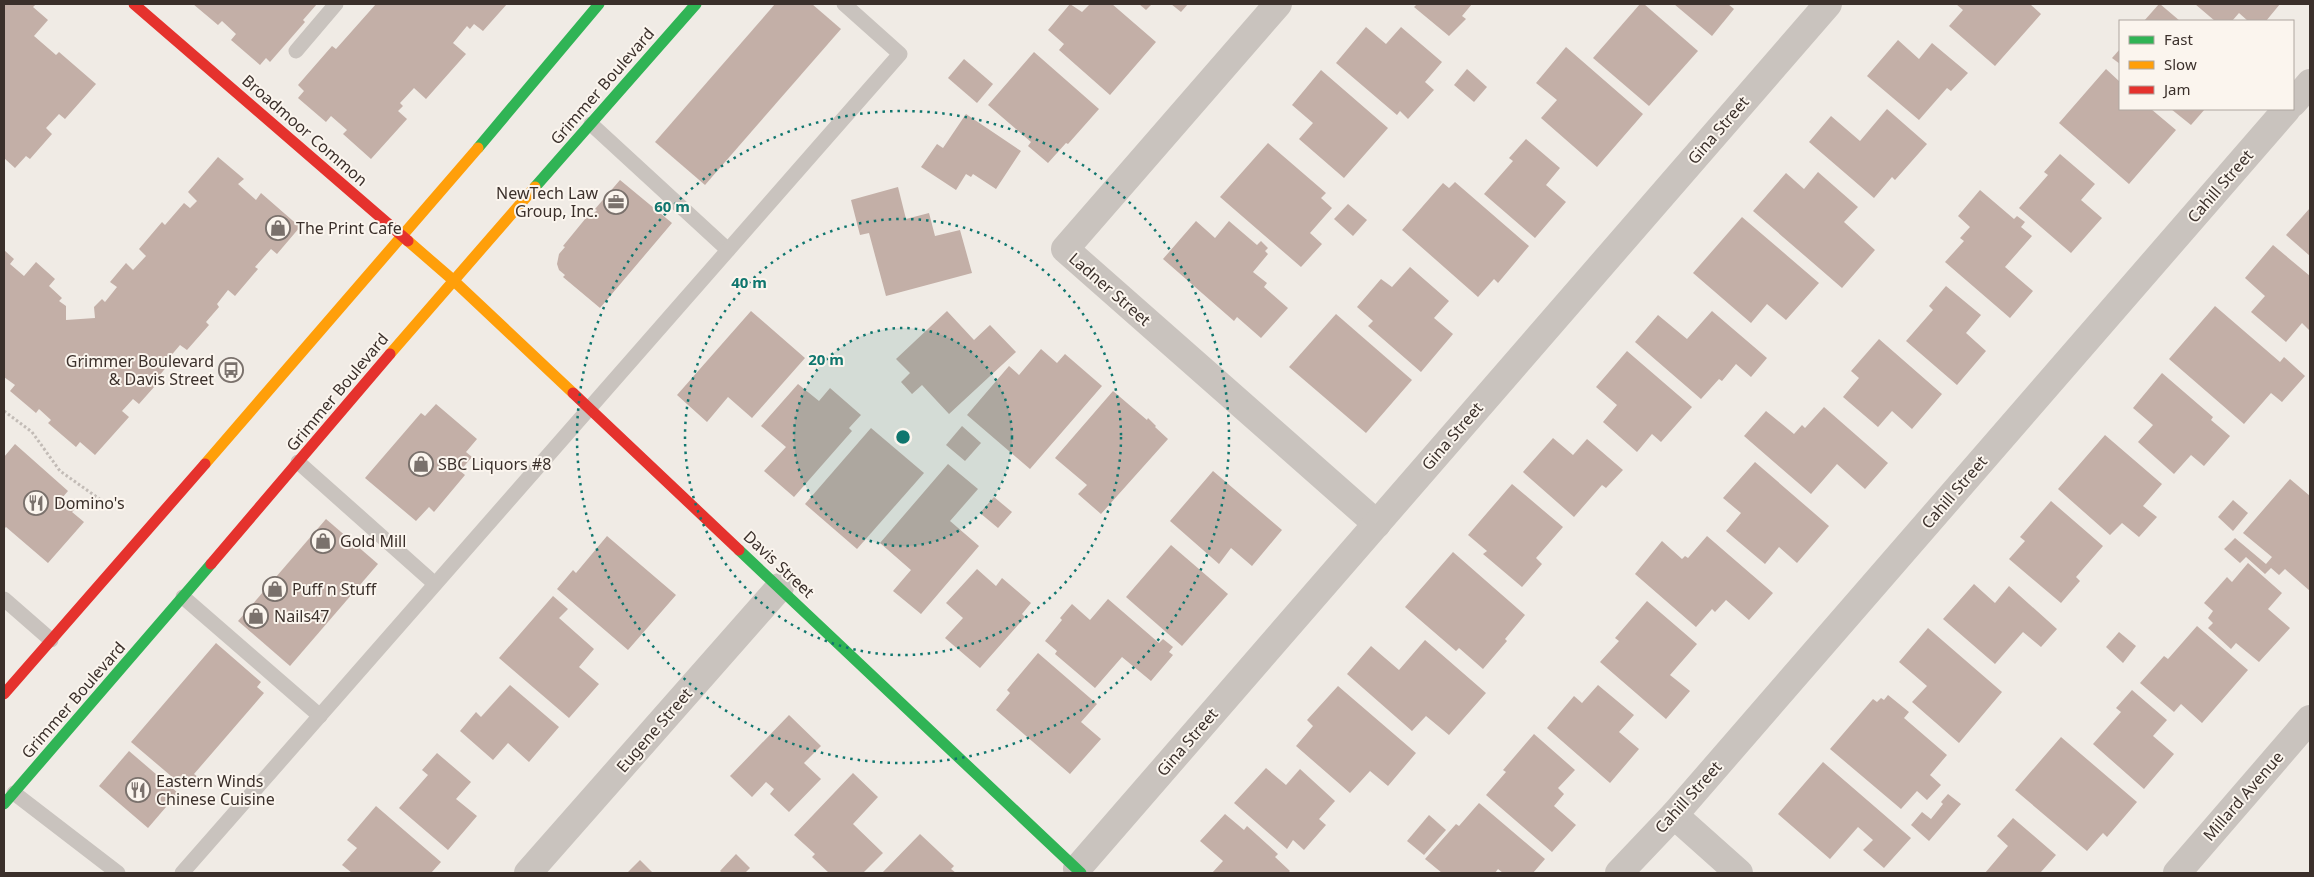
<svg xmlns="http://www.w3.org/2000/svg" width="2314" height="877" font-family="'Noto Sans',sans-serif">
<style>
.building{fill:#c3afa7}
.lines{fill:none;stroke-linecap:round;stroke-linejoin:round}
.path{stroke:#c2bbb6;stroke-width:3;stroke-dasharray:2.5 2.5;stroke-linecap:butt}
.lane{stroke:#c9c3be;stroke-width:15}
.street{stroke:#c9c3be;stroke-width:28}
.fast{stroke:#30b455;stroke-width:11}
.slow{stroke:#ff9f0a;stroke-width:11}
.jam{stroke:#e5322d;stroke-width:11}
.ring{fill:none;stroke:#0f766e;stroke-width:2.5;stroke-dasharray:2.5 5}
.labels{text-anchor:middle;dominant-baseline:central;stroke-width:4;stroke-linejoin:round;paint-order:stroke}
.street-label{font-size:16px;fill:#3b302b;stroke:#fbf5ee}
.poi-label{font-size:16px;fill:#3b302b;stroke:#fbf5ee;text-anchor:start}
.centre{fill:#0f766e;stroke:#fbf5ee;stroke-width:2.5}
.ring-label{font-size:15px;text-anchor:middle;font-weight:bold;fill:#0f766e;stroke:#fbf5ee;stroke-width:4;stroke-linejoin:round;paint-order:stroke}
</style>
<rect width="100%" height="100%" fill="#f0ebe5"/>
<g class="building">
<polygon points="4,4 36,4 33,7 48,20 34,36 56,55 59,52 96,84 65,119 59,114 46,128 52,134 30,159 26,156 15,168 4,158"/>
<polygon points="193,4 317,4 303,20 305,22 270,62 266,58 260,65 231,40 236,34 222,21 218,25"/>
<polygon points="376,4 507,4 483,31 474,24 470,29 467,26 453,43 466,54 426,99 414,88 400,103 403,106 398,111 407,119 371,159 343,134 347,130 331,116 326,122 298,98 304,91 298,85 332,46 336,49"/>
<polygon points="775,4 812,4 841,29 705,185 655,142"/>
<polygon points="1070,4 1082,12 1090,4 1112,4 1156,42 1110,95 1059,50 1064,44 1048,30"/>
<polygon points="1139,4 1152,4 1146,10"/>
<polygon points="1171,4 1188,4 1181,12"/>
<polygon points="1417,4 1472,4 1462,16 1466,19 1449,36 1414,7"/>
<polygon points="1640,4 1644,4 1698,51 1649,106 1593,58"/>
<polygon points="1674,4 1728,4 1734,9 1712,36"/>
<polygon points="1956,4 2030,4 2041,14 1995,66 1949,26 1963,10"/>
<polygon points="2159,4 2160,4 2180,21 2144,21"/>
<polygon points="2195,4 2280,4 2266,21 2248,21 2239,13 2232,21 2215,21"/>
<polygon points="1366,27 1386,44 1401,27 1442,62 1425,82 1434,90 1408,119 1400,111 1397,115 1336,63"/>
<polygon points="1898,40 1919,59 1932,43 1968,73 1951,91 1947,88 1919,120 1867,76"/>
<polygon points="1566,47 1643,114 1597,167 1541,118 1557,100 1536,83"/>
<polygon points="2120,49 2120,64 2112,58"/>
<polygon points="1034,52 1099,109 1068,144 1066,143 1048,163 1028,146 1031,142 988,105"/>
<polygon points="964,59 993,84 977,103 948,78"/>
<polygon points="1467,69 1487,87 1474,102 1454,85"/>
<polygon points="2106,69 2120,82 2120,109 2151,109 2176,130 2129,184 2059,123"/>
<polygon points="1321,70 1388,128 1344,178 1299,139 1313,123 1292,105"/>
<polygon points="1887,109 1927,144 1895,180 1892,177 1874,198 1809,142 1831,116 1860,141"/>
<polygon points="2171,109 2205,109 2191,125"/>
<polygon points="966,114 1021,151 996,189 973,174 971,177 966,174 956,190 921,167 937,144 943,148"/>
<polygon points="1526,139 1560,168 1546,185 1566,202 1535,238 1484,194 1513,161 1509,158"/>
<polygon points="1268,143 1326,193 1321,198 1332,208 1310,233 1322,244 1301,267 1220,197"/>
<polygon points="2060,154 2095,184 2081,200 2102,218 2071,253 2019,208 2048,175 2044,172"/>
<polygon points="218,157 244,179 238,184 256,200 261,193 300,227 277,254 271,249 255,267 258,269 235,296 228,290 217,304 219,307 206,322 209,325 187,350 180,345 169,358 172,360 159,376 162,378 139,404 133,399 122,411 129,417 95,455 80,442 76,447 48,423 51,420 39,409 36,413 10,391 15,385 4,377 4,250 14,259 10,264 24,276 36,262 55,279 49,286 62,298 59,301 66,306 66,320 95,318 94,307 102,299 105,302 117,287 110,282 126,263 133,270 146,256 139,249 162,222 165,225 184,203 190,208 197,201 188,192"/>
<polygon points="1818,172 1858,207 1844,222 1875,250 1842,288 1753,211 1786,173 1804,189"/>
<polygon points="620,180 672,223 600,308 563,277 565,275 559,270 557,264 559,254 565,247 563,246 590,213 592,215 597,210 595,209"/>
<polygon points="1455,182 1529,246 1498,283 1494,279 1478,297 1402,230 1443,183 1449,188"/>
<polygon points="898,187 906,219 929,213 935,236 960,230 972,273 886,296 869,233 860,235 851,200"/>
<polygon points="1980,190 2014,219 2017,216 2025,222 2021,227 2032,236 2005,267 2033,291 2010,318 1945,262 1964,241 1960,238 1970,227 1958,216"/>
<polygon points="1348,204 1367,220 1353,236 1334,219"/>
<polygon points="2310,208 2310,256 2286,235"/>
<polygon points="1742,217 1819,283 1786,320 1767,304 1751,323 1693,273"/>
<polygon points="1196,221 1215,238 1229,221 1257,245 1261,241 1268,248 1265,251 1268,254 1253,272 1267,283 1264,287 1288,308 1261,338 1237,317 1234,321 1163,259"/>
<polygon points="2273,245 2310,276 2310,331 2302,323 2286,342 2251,312 2265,296 2245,278"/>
<polygon points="1410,267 1449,301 1434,318 1453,334 1421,372 1368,326 1373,321 1357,307 1381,279 1392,287"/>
<polygon points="1946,286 1981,315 1966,333 1986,351 1957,385 1906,341 1933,310 1929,306"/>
<polygon points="2215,306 2280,362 2284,357 2305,376 2282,402 2271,393 2244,424 2169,359"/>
<polygon points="751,311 805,358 752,418 728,397 707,422 677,395"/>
<polygon points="947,311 974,340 990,325 1016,352 949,414 922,385 912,394 901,382 910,373 896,359"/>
<polygon points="1712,311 1767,358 1751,377 1736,364 1722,381 1719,379 1701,399 1635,342 1658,315 1687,339"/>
<polygon points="1336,314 1412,380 1366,433 1289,367"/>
<polygon points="1879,339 1942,394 1912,429 1892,411 1878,427 1843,397 1859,378 1851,371"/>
<polygon points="1041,349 1057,363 1065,354 1102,386 1030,469 967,415 1009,366 1019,375"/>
<polygon points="1627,351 1692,407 1661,442 1652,434 1637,452 1603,422 1617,405 1596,387"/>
<polygon points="2162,373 2213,417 2211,420 2230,436 2204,466 2191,455 2174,474 2138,442 2153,425 2133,408"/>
<polygon points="798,384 819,401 830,388 861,415 849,428 852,431 794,497 764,471 786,447 761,426"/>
<polygon points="1113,391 1147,420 1148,418 1156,426 1155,427 1168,439 1101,514 1078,494 1087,485 1055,458"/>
<polygon points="436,404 477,439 466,452 472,457 460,471 465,475 434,512 429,507 416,521 365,478 421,413 425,416"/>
<polygon points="1824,407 1888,463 1865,489 1837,464 1811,494 1744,436 1766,411 1794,434 1802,425 1805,428"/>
<polygon points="962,426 981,443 965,461 946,445"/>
<polygon points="871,428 924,473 857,549 805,504"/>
<polygon points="2105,435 2162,484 2143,506 2157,517 2139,537 2122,523 2110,535 2058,489"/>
<polygon points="1553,438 1573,455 1587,439 1623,470 1606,488 1602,485 1574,517 1523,472"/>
<polygon points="15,444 68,491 62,498 75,509 72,512 84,522 48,563 6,527 4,529 4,457"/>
<polygon points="1755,462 1829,526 1797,563 1779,547 1765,564 1726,531 1741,513 1723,498"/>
<polygon points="948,464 978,489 950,521 979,546 921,614 893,591 911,570 880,543"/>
<polygon points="1213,471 1282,530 1252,566 1231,548 1219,564 1170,521"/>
<polygon points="2290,479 2310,496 2310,591 2285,569 2279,575 2271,568 2265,574 2246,557 2240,563 2224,549 2235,538 2266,564 2272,557 2243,533"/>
<polygon points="1512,484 1563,527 1536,558 1542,564 1522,587 1483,554 1487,551 1468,535"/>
<polygon points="994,497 1012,512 998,528 980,513"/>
<polygon points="2233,500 2248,513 2233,531 2218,517"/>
<polygon points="2051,501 2103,546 2076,577 2080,581 2061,603 2009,559 2025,541 2020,537"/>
<polygon points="326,519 378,564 290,666 238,621"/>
<polygon points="607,536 676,595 628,650 557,589 573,570 576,573"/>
<polygon points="1707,536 1773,593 1749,620 1726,600 1715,612 1712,609 1696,627 1635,574 1662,541 1682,559 1685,556 1688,558"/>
<polygon points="1171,545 1228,594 1182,646 1126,597"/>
<polygon points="1453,552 1525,615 1505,639 1507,641 1483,669 1459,648 1456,651 1405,607"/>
<polygon points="2248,563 2282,593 2268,609 2290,628 2259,662 2236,643 2231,649 2208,628 2213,623 2208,618 2213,611 2204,603 2227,577 2232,582"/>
<polygon points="977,569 996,586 1002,578 1031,603 1022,614 1025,617 980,668 945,638 963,618 946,603"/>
<polygon points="1974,584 1995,603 2009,586 2057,629 2041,647 2023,632 1995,664 1943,619"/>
<polygon points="553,596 568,609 559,618 594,649 579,667 599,684 569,718 499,658"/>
<polygon points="1108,599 1159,643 1163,639 1173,647 1169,652 1173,655 1151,681 1122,657 1095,688 1055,654 1057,651 1045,641 1062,620 1060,618 1072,604 1090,620"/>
<polygon points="1647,601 1697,644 1670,675 1690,691 1666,719 1600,662 1619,641 1615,638"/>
<polygon points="2197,626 2248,670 2202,723 2181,704 2174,712 2140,683 2164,656 2168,659"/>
<polygon points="1928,628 2002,692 1959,743 1912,702 1927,686 1899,662"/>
<polygon points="2119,632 2136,646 2123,663 2106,647"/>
<polygon points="1425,640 1486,693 1449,735 1426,716 1412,731 1347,674 1371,646 1399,670"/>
<polygon points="216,643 261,682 257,687 264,693 194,774 198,777 193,783 190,780 184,787 131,742"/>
<polygon points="1038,653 1097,704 1081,722 1101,739 1070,774 996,710 1010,693 1007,690"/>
<polygon points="510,685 559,727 529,762 508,743 493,760 460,731 476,712 481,717"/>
<polygon points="1598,685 1634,715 1619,732 1639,749 1610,783 1547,728 1574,696 1582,703"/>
<polygon points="1338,686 1416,753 1388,786 1370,771 1350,793 1296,746 1313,726 1307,720"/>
<polygon points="2132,690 2167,720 2153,736 2174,754 2144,789 2093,744 2121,712 2116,708"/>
<polygon points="1888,695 1909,712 1904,718 1947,755 1930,775 1941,785 1927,800 1917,791 1901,809 1830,749 1873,699 1877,702 1881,698 1884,700"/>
<polygon points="789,715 821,746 804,763 821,779 789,812 770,794 774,789 766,782 752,797 730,776"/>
<polygon points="1534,734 1575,770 1558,788 1564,794 1554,806 1576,825 1552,852 1486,795 1506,772 1503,770"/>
<polygon points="2061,737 2137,802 2107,837 2103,833 2087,851 2015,790"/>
<polygon points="129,751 178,793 148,828 99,786"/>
<polygon points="437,753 471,782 456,799 477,816 448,850 399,808 428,775 422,770"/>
<polygon points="1823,762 1911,838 1884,868 1863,850 1873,840 1858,827 1830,859 1778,814"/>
<polygon points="1266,768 1286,785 1300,769 1335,801 1319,819 1326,825 1304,850 1293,840 1287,849 1234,803"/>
<polygon points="853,773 878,797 853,824 883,853 863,873 829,873 812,857 815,854 794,835"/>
<polygon points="1948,794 1961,804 1929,841 1911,825 1922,812 1931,819 1943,804 1941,802"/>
<polygon points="1479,803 1545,859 1533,873 1503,873 1498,869 1495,873 1442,873 1425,859 1456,824 1459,826"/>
<polygon points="376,806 441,862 431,873 352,873 342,865 357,848 347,840"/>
<polygon points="1225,814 1244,830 1247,826 1278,854 1275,857 1290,871 1288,873 1212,873 1223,861 1200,841"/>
<polygon points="1429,815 1446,830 1424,855 1407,841"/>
<polygon points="2013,818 2056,855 2041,872 2043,873 1985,873 2008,846 1997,836"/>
<polygon points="920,834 954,866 951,869 956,873 882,873"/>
<polygon points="736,854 750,868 745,873 722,873 720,871"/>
<polygon points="640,860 653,873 627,873"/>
</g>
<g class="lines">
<polyline class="path" points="4,411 32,432 60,471 108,505"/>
<g class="lane">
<polyline points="296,51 336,4"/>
<polyline points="591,124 728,250"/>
<polyline points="298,462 435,584"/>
<polyline points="183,597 320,716"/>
<polyline points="4,599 51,640"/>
<polyline points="14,793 118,873"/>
<polyline points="182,873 900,54 844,4"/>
</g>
<g class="street">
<polyline points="1278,4 1065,249 1377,524"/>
<polyline points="2293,103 2310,83"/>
<polyline points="1674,815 1739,873"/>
<polyline points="1077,869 1828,4"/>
<polyline points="528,873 780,587"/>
<polyline points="1619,873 1674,815 2287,109"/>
<polyline points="2177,873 2310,719"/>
</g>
<g class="fast">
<polyline points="478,148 599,4"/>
<polyline points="535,187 696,4"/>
<polyline points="739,550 1081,873"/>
<polyline points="4,804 211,564"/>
</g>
<g class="slow">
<polyline points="408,241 453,280 573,393"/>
<polyline points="390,354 535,187"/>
<polyline points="205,464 478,148"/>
</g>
<g class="jam">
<polyline points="134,4 408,241"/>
<polyline points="573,393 739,550"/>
<polyline points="211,564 390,354"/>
<polyline points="4,694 205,464"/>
</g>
</g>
<circle cx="903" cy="437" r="109" fill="#0f766e" fill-opacity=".12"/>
<g class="ring">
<circle cx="903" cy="437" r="109"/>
<circle cx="903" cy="437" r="218"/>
<circle cx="903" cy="437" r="326"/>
</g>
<defs>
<symbol id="office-ring" viewBox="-11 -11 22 22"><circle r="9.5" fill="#fbf5ee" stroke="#7a716c" stroke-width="1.5"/><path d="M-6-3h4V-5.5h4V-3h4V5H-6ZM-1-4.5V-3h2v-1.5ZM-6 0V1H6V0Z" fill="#7a716c"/></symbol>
<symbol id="shop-ring" viewBox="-11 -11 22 22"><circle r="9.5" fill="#fbf5ee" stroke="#7a716c" stroke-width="1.5"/><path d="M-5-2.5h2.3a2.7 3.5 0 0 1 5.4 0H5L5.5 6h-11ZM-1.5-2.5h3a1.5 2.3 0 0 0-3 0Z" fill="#7a716c"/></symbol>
<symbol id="bus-ring" viewBox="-11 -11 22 22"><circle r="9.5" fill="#fbf5ee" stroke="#7a716c" stroke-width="1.5"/><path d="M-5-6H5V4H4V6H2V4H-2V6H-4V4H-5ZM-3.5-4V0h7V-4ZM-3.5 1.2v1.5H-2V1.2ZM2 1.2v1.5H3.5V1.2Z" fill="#7a716c"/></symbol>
<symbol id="restaurant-ring" viewBox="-11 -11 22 22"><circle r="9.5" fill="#fbf5ee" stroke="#7a716c" stroke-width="1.5"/><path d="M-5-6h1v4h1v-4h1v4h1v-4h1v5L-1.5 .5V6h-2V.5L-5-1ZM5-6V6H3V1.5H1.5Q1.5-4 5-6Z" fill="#7a716c"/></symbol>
</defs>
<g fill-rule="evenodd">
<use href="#office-ring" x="602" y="188" width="28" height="28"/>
<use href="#shop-ring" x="264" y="214" width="28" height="28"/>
<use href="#bus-ring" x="217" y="356" width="28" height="28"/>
<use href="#shop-ring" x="407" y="450" width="28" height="28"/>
<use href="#restaurant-ring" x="22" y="489" width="28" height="28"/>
<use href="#shop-ring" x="309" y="527" width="28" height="28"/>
<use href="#shop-ring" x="261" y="575" width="28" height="28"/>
<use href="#shop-ring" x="242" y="602" width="28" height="28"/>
<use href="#restaurant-ring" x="124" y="776" width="28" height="28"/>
</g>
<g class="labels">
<g class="street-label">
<text transform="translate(602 86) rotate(-49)">Grimmer Boulevard</text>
<text transform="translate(305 130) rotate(41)">Broadmoor Common</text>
<text transform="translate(1718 130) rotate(-49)">Gina Street</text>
<text transform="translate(2220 186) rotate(-49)">Cahill Street</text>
<text transform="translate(1110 289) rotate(41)">Ladner Street</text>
<text transform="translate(337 392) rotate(-50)">Grimmer Boulevard</text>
<text transform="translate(1452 436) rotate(-49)">Gina Street</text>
<text transform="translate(1954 492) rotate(-49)">Cahill Street</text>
<text transform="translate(779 564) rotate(43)">Davis Street</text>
<text transform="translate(73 700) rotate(-49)">Grimmer Boulevard</text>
<text transform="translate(654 730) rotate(-49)">Eugene Street</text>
<text transform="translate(1187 742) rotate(-49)">Gina Street</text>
<text transform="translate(2243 796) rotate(-49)">Millard Avenue</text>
<text transform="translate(1688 797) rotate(-48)">Cahill Street</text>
</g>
<g class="poi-label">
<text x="598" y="193" text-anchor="end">NewTech Law<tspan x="598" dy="18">Group, Inc.</tspan></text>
<text x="296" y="228">The Print Cafe</text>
<text x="214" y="361" text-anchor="end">Grimmer Boulevard<tspan x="214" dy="18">&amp; Davis Street</tspan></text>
<text x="438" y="464">SBC Liquors #8</text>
<text x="54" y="503">Domino's</text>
<text x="340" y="541">Gold Mill</text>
<text x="292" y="589">Puff n Stuff</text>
<text x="274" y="616">Nails47</text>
<text x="156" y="781">Eastern Winds<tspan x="156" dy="18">Chinese Cuisine</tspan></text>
</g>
</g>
<circle cx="903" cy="437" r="8" class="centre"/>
<g class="ring-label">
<text x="672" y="212">60 m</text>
<text x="749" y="288">40 m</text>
<text x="826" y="365">20 m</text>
</g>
<rect width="2314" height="877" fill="none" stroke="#3b302b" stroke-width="10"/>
<rect x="2119" y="20" width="175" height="90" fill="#fbf5ee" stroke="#aea6a0"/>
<rect x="2129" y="36" width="25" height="8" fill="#30b455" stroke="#aea6a0"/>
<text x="2164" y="45" font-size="15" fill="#3b302b">Fast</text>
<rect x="2129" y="61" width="25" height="8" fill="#ff9f0a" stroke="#aea6a0"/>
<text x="2164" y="70" font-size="15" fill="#3b302b">Slow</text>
<rect x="2129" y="86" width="25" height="8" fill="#e5322d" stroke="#aea6a0"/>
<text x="2164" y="95" font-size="15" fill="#3b302b">Jam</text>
</svg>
